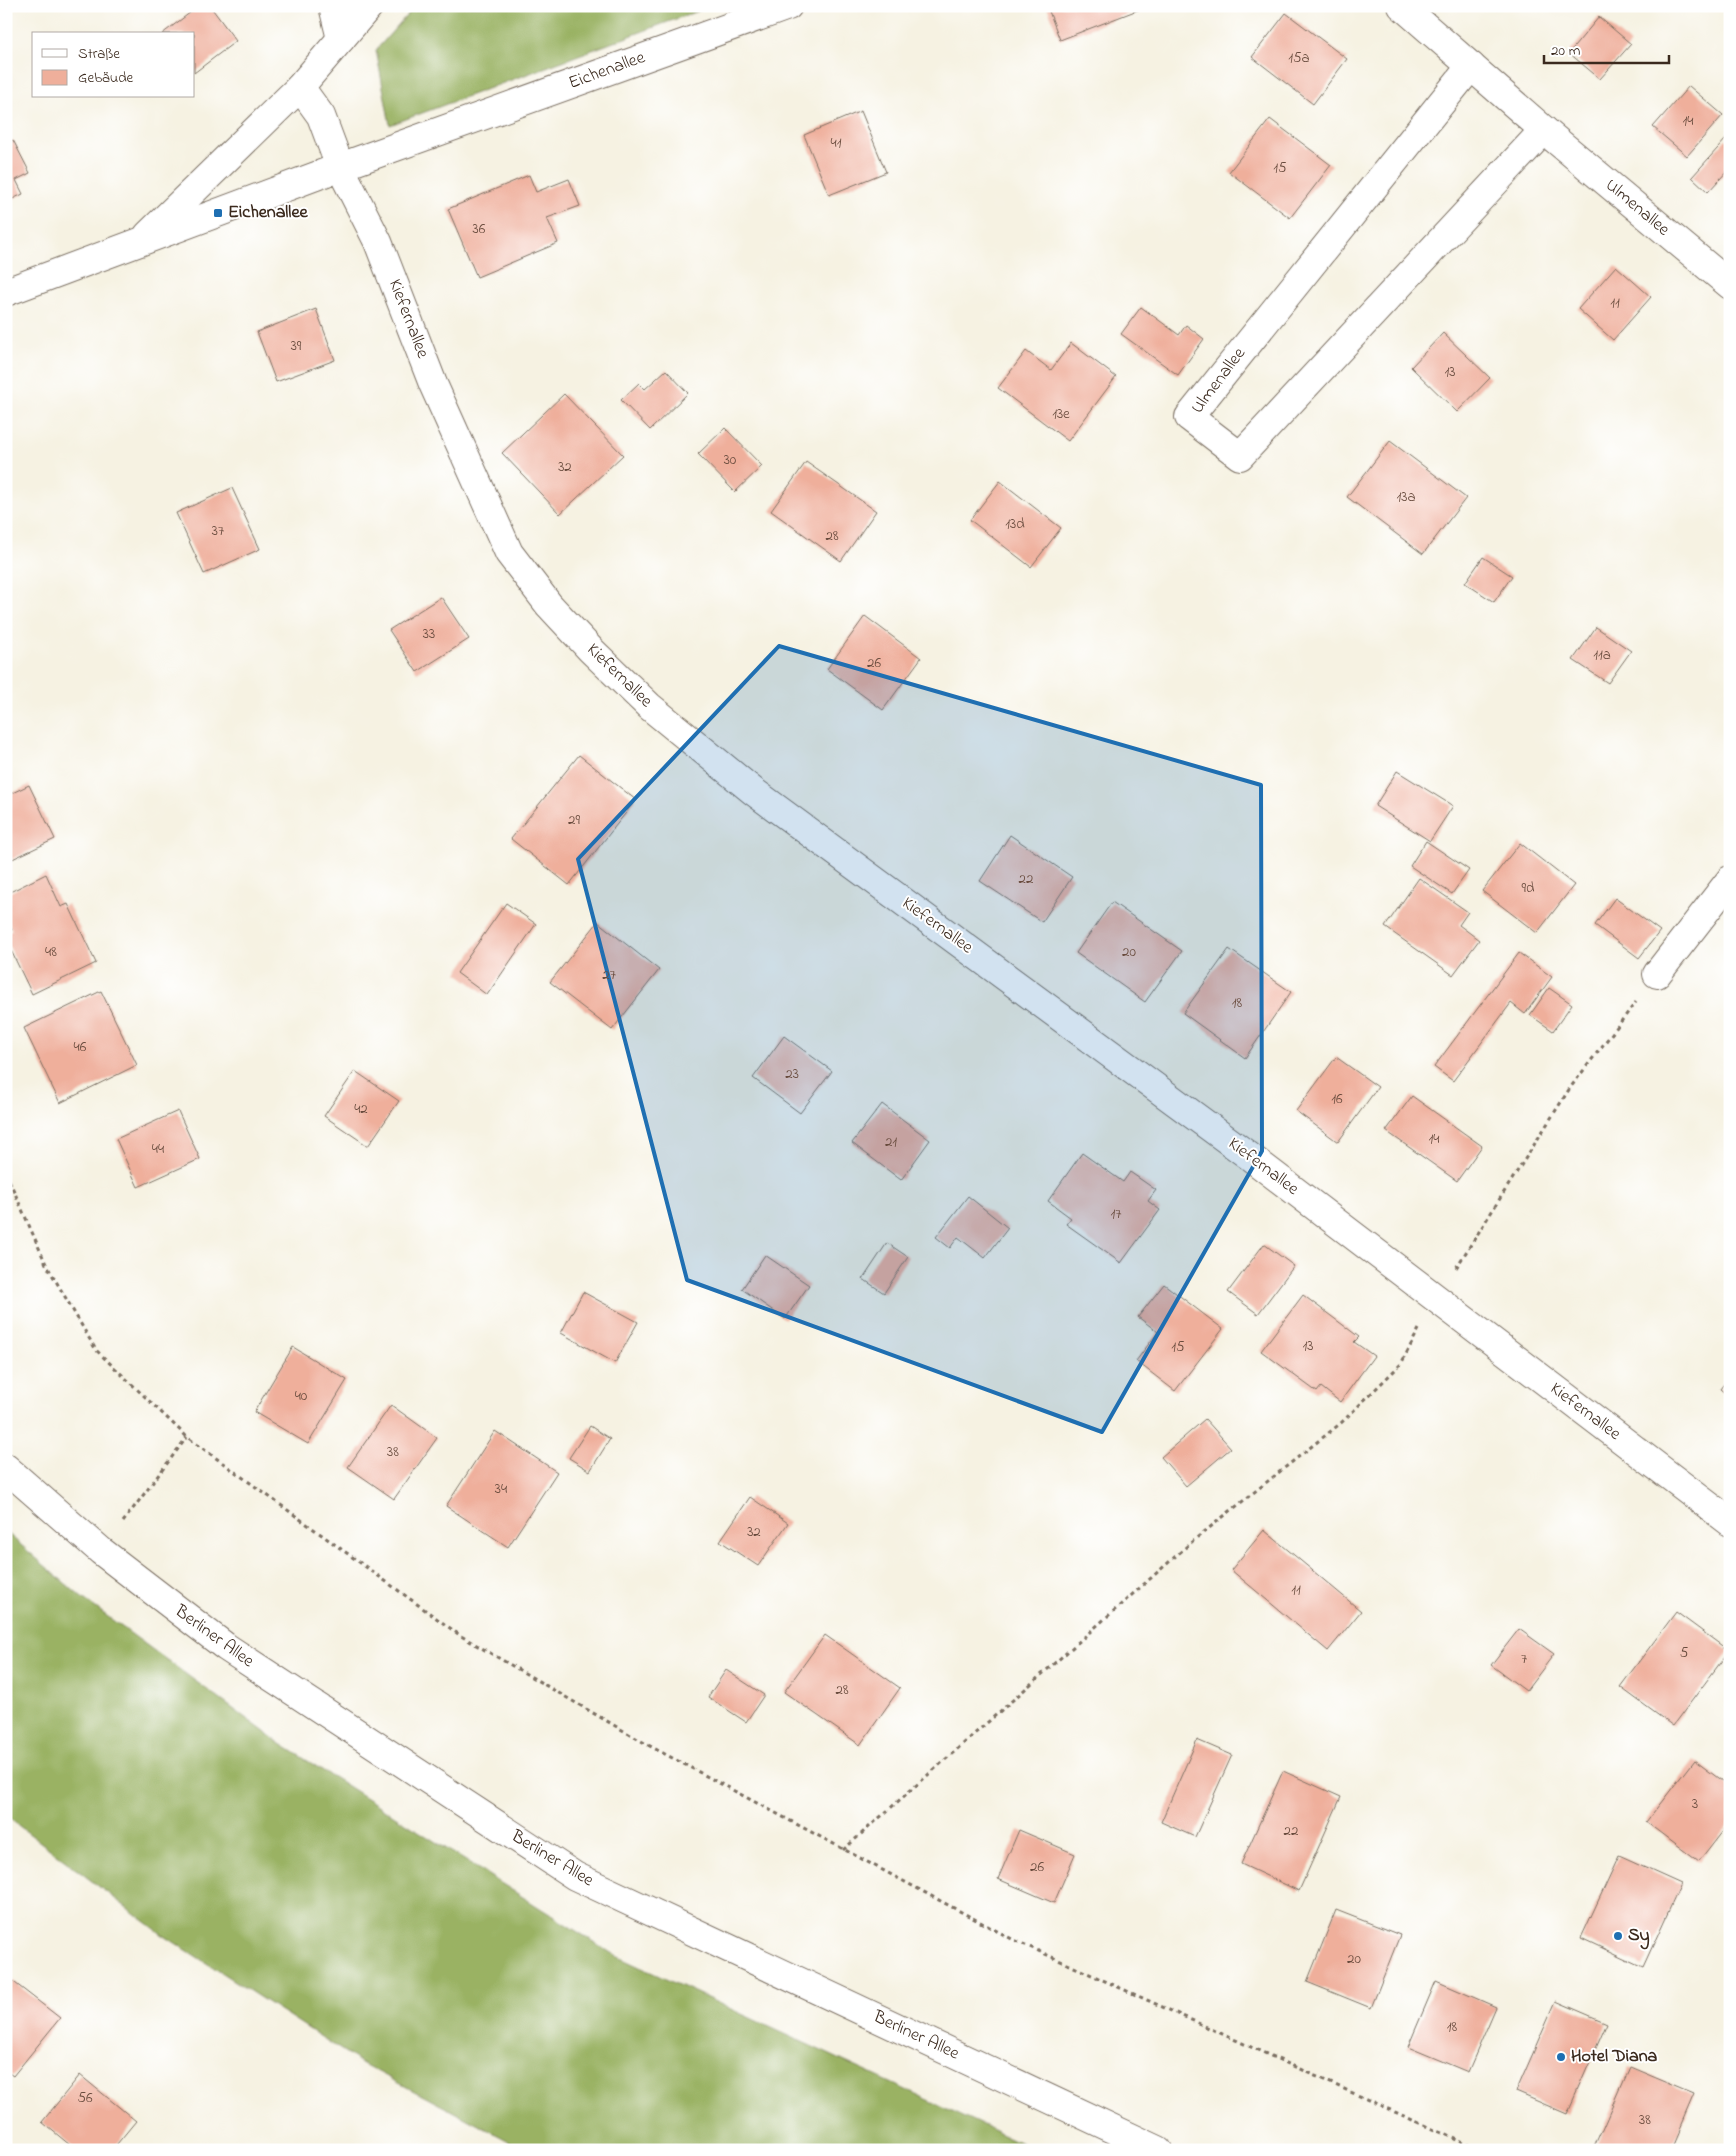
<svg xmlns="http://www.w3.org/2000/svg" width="1736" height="2156" font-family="'Indie Flower',sans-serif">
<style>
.forest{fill:#9ab264;stroke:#6a6e41}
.building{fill:#efaf9b}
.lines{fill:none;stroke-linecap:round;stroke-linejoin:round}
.minor-casing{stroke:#7c7063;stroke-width:30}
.secondary-casing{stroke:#7c7063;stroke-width:30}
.path{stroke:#7c7063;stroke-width:3;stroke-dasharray:4 4;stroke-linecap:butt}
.minor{stroke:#fff;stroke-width:28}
.secondary{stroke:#fff;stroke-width:28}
.marked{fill:#1f6fb2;fill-opacity:0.2;stroke:#1f6fb2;stroke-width:4;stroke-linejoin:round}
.poi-dot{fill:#1f6fb2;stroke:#fff;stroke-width:2}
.labels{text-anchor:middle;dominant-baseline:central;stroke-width:4;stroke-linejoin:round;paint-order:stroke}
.number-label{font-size:15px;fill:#684b3d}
.street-label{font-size:18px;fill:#3b2a1e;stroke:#fff}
.poi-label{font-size:18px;font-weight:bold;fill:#3b2a1e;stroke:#fff;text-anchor:start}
</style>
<rect width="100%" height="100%" fill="#fff"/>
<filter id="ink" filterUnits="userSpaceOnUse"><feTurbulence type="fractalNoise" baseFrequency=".02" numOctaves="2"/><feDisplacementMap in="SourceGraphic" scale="10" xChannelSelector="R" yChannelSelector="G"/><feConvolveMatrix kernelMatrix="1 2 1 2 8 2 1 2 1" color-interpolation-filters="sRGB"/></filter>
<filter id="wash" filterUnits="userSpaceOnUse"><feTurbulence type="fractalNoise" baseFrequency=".0096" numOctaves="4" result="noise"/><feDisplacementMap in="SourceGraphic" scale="20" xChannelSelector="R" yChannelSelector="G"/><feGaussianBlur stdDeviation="1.12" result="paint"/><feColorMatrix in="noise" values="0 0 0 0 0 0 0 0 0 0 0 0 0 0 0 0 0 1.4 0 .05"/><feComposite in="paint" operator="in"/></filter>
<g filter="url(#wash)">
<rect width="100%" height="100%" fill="#f6f2e2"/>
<g class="forest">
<polygon points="415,6 711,6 390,125 376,50"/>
<polygon points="6,1532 81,1597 281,1744 616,1956 1036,2150 526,2150 363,2064 163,1935 6,1816"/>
</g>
<g id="blocks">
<g class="building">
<polygon points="199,6 210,6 236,41 194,73 194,34 162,34"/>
<polygon points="1047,6 1148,6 1060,40"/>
<polygon points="1286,13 1347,59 1313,104 1252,57"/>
<polygon points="1599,17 1631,44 1600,79 1569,53"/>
<polygon points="1689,86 1723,115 1687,156 1653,127"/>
<polygon points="861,111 886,172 829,195 804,135"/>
<polygon points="1270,119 1331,165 1290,218 1229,172"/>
<polygon points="1726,139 1730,143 1730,168 1708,192 1692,177"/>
<polygon points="13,140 30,173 16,180 23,194 6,202 6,144"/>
<polygon points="529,175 536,192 569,179 580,206 547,218 558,243 477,277 448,209"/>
<polygon points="1616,266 1651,297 1613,340 1578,309"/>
<polygon points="1141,307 1179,335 1186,325 1204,339 1178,375 1121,334"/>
<polygon points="316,309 335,360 276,382 257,332"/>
<polygon points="1443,333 1490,378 1457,412 1411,367"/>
<polygon points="1071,343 1116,377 1068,441 998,388 1026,351 1051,370"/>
<polygon points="666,370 688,393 650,430 621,400 639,383 645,389"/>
<polygon points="564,394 623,455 560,514 502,453"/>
<polygon points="725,428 762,466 735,492 698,454"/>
<polygon points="1390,441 1466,498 1423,554 1347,497"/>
<polygon points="806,462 876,511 841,561 771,511"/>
<polygon points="1000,481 1061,528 1031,567 970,520"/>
<polygon points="232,488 260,549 204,574 176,513"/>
<polygon points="1483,557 1512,576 1494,602 1465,583"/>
<polygon points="441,597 469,639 417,672 389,630"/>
<polygon points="865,616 921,658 883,710 827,669"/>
<polygon points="1596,627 1631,651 1608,683 1573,660"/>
<polygon points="579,755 636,800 569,885 511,839"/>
<polygon points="1397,771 1453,806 1430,841 1375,806"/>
<polygon points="29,785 55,839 6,862 6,796"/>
<polygon points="1010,835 1072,877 1042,922 980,881"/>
<polygon points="1426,841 1469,870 1452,894 1410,866"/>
<polygon points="1520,843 1574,885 1537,933 1482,891"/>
<polygon points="46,874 61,907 68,904 96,963 32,994 6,940 6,933 12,930 6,918 6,894"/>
<polygon points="1419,878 1468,912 1459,925 1479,940 1453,975 1385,927"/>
<polygon points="1615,898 1660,931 1639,958 1595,925"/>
<polygon points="1112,902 1182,951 1145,1002 1076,953"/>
<polygon points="506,903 536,924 487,995 457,973"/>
<polygon points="598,922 659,970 612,1030 550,982"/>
<polygon points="1229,949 1291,992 1245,1058 1183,1013"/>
<polygon points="1519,953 1552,977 1525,1014 1511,1003 1453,1081 1434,1067"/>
<polygon points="1549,988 1572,1004 1553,1031 1530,1015"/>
<polygon points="101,991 137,1065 60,1103 24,1028"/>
<polygon points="784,1036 832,1071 800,1113 753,1078"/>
<polygon points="1336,1057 1378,1087 1338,1142 1296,1111"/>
<polygon points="355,1071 399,1101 368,1146 324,1116"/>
<polygon points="1412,1096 1482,1146 1457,1181 1386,1131"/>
<polygon points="882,1104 930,1140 901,1180 852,1143"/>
<polygon points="178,1111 200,1159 138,1187 116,1139"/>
<polygon points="1082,1153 1123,1182 1130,1172 1156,1190 1148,1201 1160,1210 1121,1263 1066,1224 1071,1218 1048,1201"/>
<polygon points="968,1196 1008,1228 985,1258 958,1237 950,1248 936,1237"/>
<polygon points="887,1243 908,1257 884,1293 863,1279"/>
<polygon points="1264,1244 1294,1266 1258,1314 1228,1292"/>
<polygon points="765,1255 809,1285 785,1319 742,1289"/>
<polygon points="1164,1284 1223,1329 1175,1391 1136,1361 1158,1332 1138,1317"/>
<polygon points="583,1292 638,1322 615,1363 561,1333"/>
<polygon points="1303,1295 1359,1337 1354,1342 1374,1356 1340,1402 1321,1387 1317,1392 1261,1351"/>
<polygon points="293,1347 347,1380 308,1444 254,1412"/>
<polygon points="1730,1376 1730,1397 1720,1389"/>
<polygon points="391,1405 437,1438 394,1499 348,1467"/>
<polygon points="1205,1419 1231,1448 1186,1486 1161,1457"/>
<polygon points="590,1426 610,1439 590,1471 569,1458"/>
<polygon points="495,1431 557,1472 508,1547 446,1506"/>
<polygon points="750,1497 788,1523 758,1566 720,1541"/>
<polygon points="1264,1530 1361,1611 1328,1651 1231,1570"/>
<polygon points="1676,1612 1729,1651 1673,1726 1620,1687"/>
<polygon points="1519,1629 1554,1654 1526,1691 1491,1665"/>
<polygon points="825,1635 900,1688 860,1745 784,1692"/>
<polygon points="726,1670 764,1695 746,1722 708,1697"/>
<polygon points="1197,1740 1232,1755 1195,1837 1161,1822"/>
<polygon points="1694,1760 1730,1787 1730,1822 1699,1862 1646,1822"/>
<polygon points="1283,1771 1341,1797 1299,1891 1241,1864"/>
<polygon points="1019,1830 1075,1854 1054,1903 998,1879"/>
<polygon points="1619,1856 1681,1884 1643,1967 1581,1938"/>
<polygon points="1336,1910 1400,1935 1371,2008 1307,1982"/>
<polygon points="6,1976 60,2018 13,2076 6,2071"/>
<polygon points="1436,1981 1496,2007 1468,2072 1408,2047"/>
<polygon points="1556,2001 1607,2023 1567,2114 1516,2092"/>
<polygon points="1630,2067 1694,2094 1670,2150 1602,2150 1595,2147"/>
<polygon points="80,2075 136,2121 112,2150 76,2150 42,2122"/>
</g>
</g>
</g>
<g filter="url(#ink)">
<use href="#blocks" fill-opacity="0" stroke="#7c7063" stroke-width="1"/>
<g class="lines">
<defs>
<g id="minor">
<polyline points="333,6 341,39"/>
<polyline points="1402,6 1544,130 1730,285"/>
<polyline points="1471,66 1189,417 1240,456 1544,130"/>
<polyline points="300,87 321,116 340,167 378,242 433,384 509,553 549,605 591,650 649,706 753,791 1249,1156 1730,1522"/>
<polyline points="148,235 300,87 369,6"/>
<polyline points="6,292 340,167 788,6"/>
<polyline points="1657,974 1730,880"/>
</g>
<polyline id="secondary" points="6,1468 101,1551 226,1647 575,1876 1158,2150"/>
</defs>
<use href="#minor" class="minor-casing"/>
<use href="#secondary" class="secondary-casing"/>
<g class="path">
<polyline points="6,1173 46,1264 96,1350 187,1437 461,1636 648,1745 1012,1939 1479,2150"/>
<polyline points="1456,1268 1570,1088 1636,1002"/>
<polyline points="123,1522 187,1437"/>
<polyline points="843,1850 1194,1540 1341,1423 1401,1364 1419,1329"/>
</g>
<use href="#minor" class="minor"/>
<use href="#secondary" class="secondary"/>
</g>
</g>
<path class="marked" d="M779,646l482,139 1,366 -160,281 -415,-152 -109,-421z"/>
<g class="poi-dot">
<rect x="213" y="208" width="10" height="10" rx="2.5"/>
<circle cx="1618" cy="1936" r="5"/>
<circle cx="1561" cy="2057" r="5"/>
</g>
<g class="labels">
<g class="number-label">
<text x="1299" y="58">15a</text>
<text x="1688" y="121">14</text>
<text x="836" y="143">41</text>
<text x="1280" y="168">15</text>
<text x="479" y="229">36</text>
<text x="1615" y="303">11</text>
<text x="296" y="346">39</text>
<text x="1450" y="372">13</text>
<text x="1061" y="414">13e</text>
<text x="730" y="460">30</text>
<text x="565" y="467">32</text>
<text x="1406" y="497">13a</text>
<text x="1015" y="524">13d</text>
<text x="218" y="531">37</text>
<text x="832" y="536">28</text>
<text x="429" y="634">33</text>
<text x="1602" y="655">11a</text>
<text x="874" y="663">26</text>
<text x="574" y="820">29</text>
<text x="1026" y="879">22</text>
<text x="1528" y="888">9d</text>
<text x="51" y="952">48</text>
<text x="1129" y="952">20</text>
<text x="609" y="975">27</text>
<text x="1237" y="1003">18</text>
<text x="80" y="1047">46</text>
<text x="792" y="1074">23</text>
<text x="1337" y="1099">16</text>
<text x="361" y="1109">42</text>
<text x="1434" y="1139">14</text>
<text x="891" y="1142">21</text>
<text x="158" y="1149">44</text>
<text x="1116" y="1214">17</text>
<text x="1308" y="1346">13</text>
<text x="1178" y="1347">15</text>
<text x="301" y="1396">40</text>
<text x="393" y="1452">38</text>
<text x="501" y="1489">34</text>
<text x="754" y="1532">32</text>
<text x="1296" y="1590">11</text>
<text x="1684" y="1653">5</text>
<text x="1524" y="1659">7</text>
<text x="842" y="1690">28</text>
<text x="1695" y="1804">3</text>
<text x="1291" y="1831">22</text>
<text x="1037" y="1867">26</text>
<text x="1354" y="1959">20</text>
<text x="1452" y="2027">18</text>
<text x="85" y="2098">56</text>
<text x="1645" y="2120">38</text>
</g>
<g class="street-label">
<text transform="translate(607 71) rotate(-20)">Eichenallee</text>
<text transform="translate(1637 208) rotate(40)">Ulmenallee</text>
<text transform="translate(408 319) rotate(69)">Kiefernallee</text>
<text transform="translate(1219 381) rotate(-53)">Ulmenallee</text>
<text transform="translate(619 676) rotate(44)">Kiefernallee</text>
<text transform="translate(937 926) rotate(36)">Kiefernallee</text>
<text transform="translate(1263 1167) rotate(37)">Kiefernallee</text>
<text transform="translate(1585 1412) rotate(37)">Kiefernallee</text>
<text transform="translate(214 1637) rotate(36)">Berliner Allee</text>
<text transform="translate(552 1859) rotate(31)">Berliner Allee</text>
<text transform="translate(916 2036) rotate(25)">Berliner Allee</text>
</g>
<g class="poi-label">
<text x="228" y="213">Eichenallee</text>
<text x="1628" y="1936">Sy</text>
<text x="1571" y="2057">Hotel Diana</text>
</g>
</g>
<rect width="1736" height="2156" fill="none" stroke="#fff" stroke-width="25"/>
<rect x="32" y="32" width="162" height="65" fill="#ffffff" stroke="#b1aaa5"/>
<rect x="42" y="49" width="25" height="8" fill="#ffffff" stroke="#b1aaa5"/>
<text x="78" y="58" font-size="15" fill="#3b2a1e">Straße</text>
<rect x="42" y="70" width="25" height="15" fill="#efaf9b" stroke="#b1aaa5"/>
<text x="78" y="82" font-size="15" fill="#3b2a1e">Gebäude</text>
<path d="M1544 55v8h125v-8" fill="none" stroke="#3b2a1e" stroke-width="2.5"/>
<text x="1551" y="55" font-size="15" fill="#3b2a1e" stroke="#ffffff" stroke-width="4" paint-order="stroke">20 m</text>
</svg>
